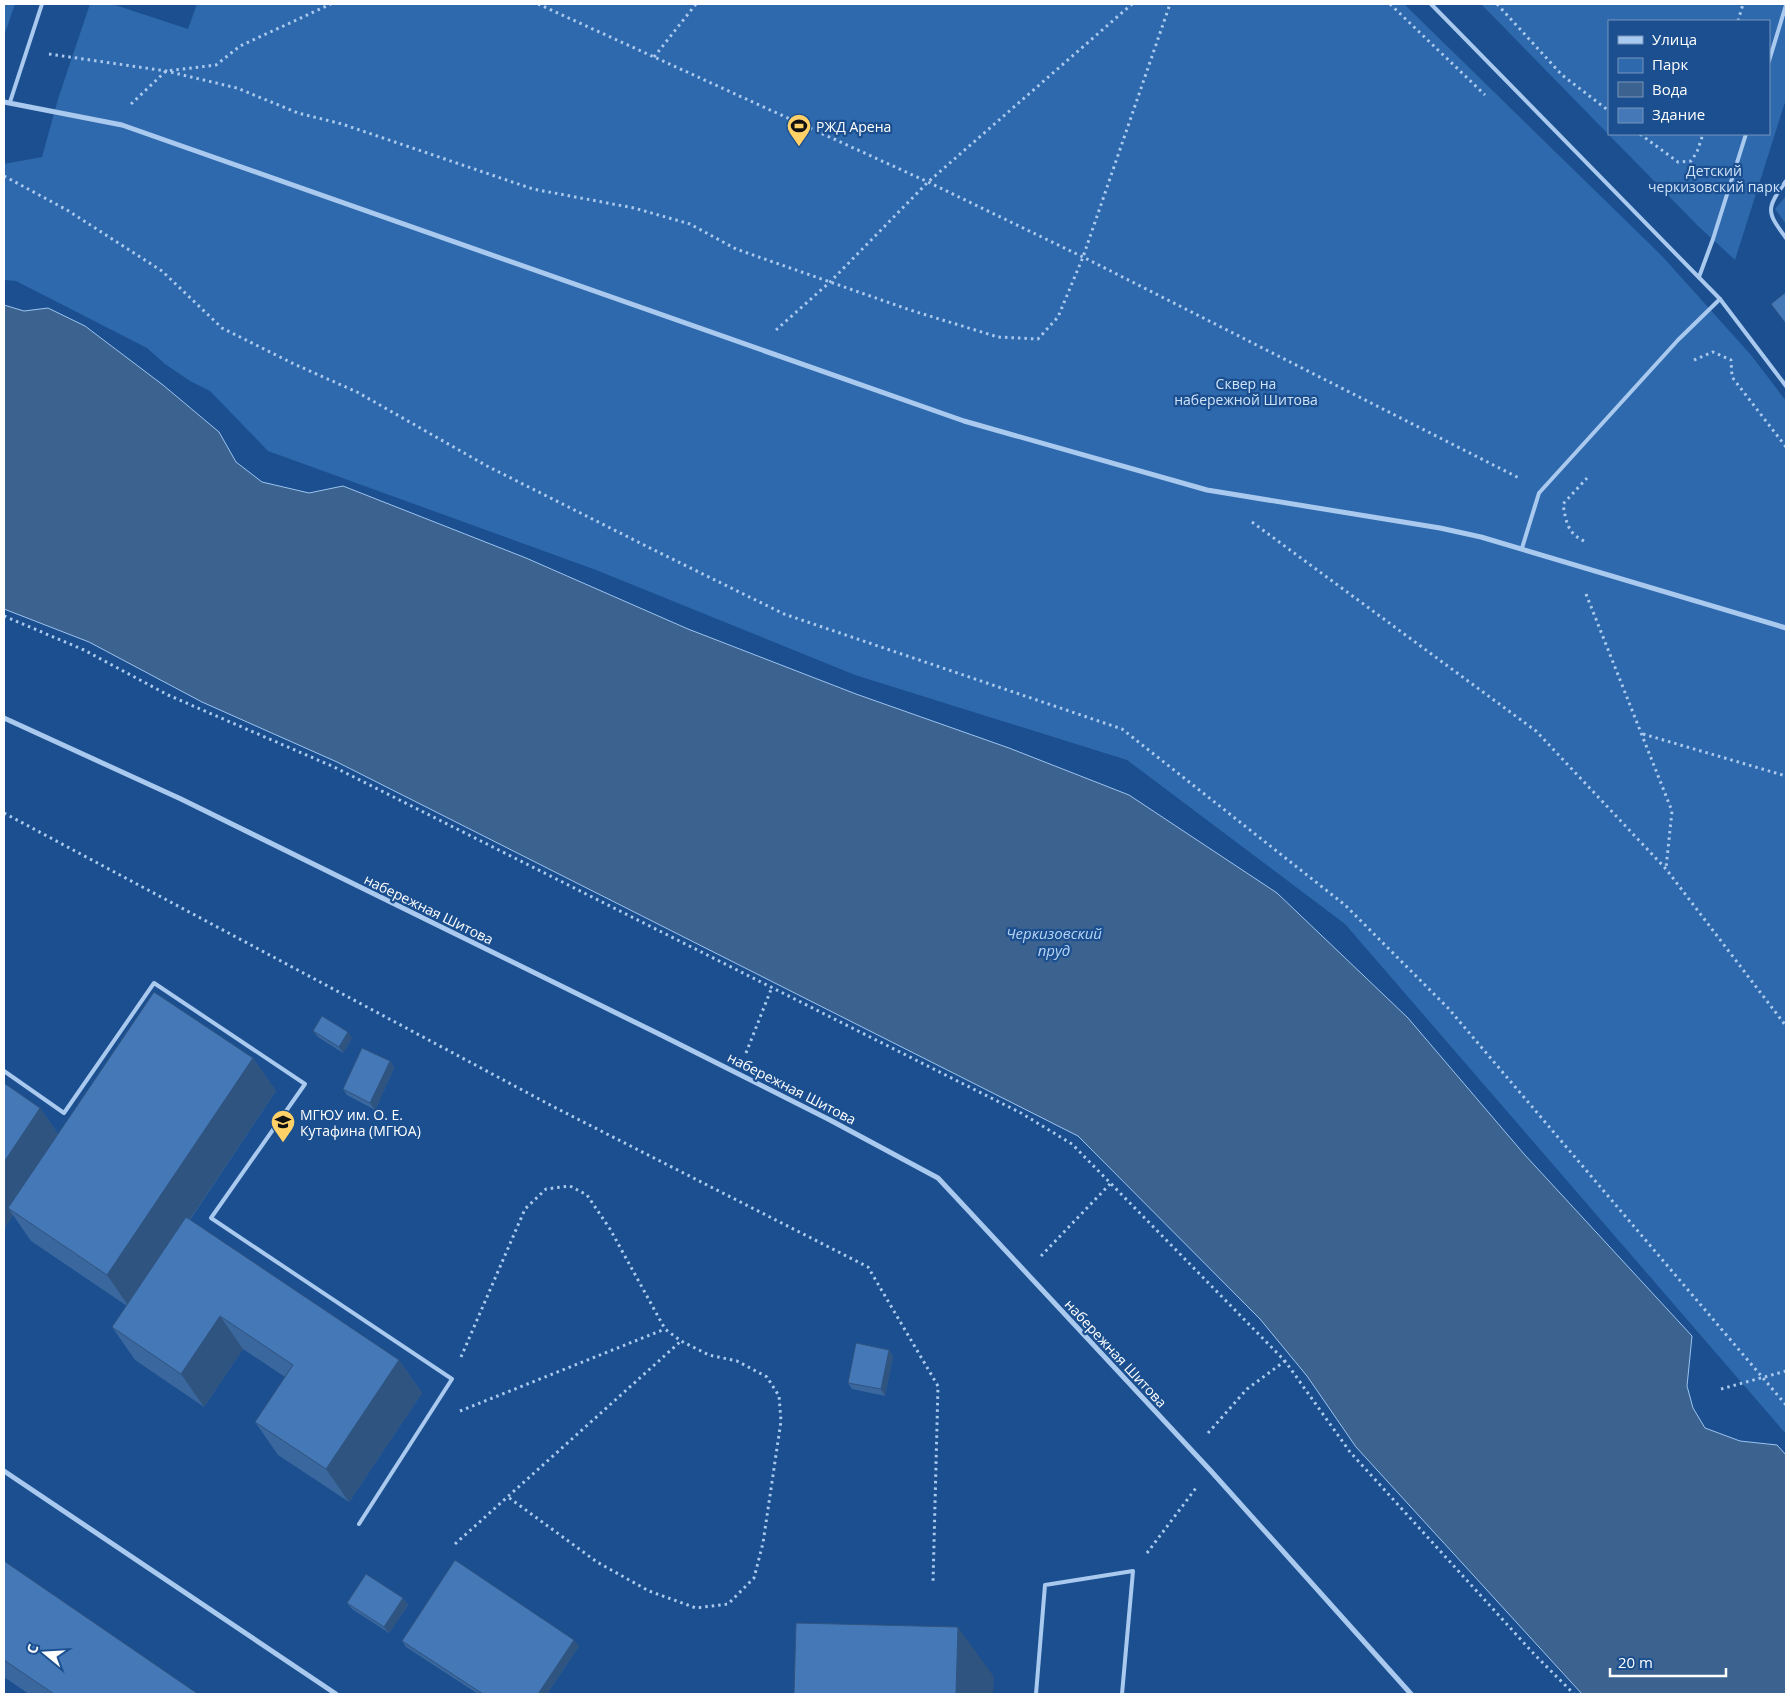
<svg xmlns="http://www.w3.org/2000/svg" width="1790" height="1698" font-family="'Open Sans',sans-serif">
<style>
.green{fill:#2e69ad;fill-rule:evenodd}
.water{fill:#3c6290;stroke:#9cc4f0}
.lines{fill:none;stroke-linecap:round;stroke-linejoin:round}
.path{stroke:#a9c9ee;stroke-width:3;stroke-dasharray:2.5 4;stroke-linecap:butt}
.lane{stroke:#a9c9ee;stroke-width:4}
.street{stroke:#a9c9ee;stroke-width:5}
.wall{fill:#3a679d}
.shaded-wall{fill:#305480}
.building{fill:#4478b7;stroke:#305480}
.labels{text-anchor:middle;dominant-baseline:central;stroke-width:4.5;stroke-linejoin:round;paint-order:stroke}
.poi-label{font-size:14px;fill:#fff;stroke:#1b4f8f;text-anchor:start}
.park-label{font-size:14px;fill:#cfe3fa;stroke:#1b4f8f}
.street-label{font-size:14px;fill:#fff;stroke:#1b4f8f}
.water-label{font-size:15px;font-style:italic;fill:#b5d3f5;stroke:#1b4f8f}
</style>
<rect width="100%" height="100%" fill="#1b4f8f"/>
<g class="green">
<polygon points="4,4 15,4 4,36"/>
<polygon points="90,4 112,4 188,29 197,4 1404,4 1662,256 1751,355 1786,401 1786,1434 1345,924 1127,760 855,675 596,570 268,451 210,391 190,381 165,364 147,348 16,281 4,280 4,164 42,157 58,99"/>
<path d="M1481,4h305v95l-51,161 -38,-35zM1609,21h160v113h-160z"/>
<polygon points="1786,196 1786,224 1775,209"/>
</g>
<polygon class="water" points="4,305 24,311 48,308 85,326 163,385 219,432 236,462 262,482 309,493 343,486 526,558 688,629 856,694 1009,748 1129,795 1277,893 1408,1018 1524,1154 1692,1336 1687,1386 1693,1408 1705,1428 1740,1441 1777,1445 1786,1455 1786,1694 1582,1694 1356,1447 1307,1376 1260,1319 1078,1136 337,762 202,702 89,642 4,609"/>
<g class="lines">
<g class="path">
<polyline points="538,4 928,182 1083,257 1521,479"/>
<polyline points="1390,4 1485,95"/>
<polyline points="1497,4 1562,75 1609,111"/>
<polyline points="1738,21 1743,4"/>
<polyline points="49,54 166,71 237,88 298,113 342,124 533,189 634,208 690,224 736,249 910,310 998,337 1038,339 1058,317 1083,257 1170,4"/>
<polyline points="654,57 696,4"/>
<polyline points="131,104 166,71 216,65 240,46 331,4"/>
<polyline points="1640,134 1678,162 1691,161 1697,152 1703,134"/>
<polyline points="4,176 67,210 162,271 222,328 294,364 357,392 487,466 652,549 784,614 1122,729 1345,905 1448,1008 1786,1405"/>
<polyline points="776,330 830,282 928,182 1132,4"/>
<polyline points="1694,360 1713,352 1731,360 1732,377 1786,447"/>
<polyline points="1252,522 1536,731 1666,869 1786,1026"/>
<path d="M1584,541c-17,-8 -18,-20 -21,-37l24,-26"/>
<polyline points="1586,594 1672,811 1666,868"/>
<polyline points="4,616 84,650 168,695 334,767 1021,1113 1072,1144 1285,1361 1350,1452 1534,1654 1574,1694"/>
<polyline points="1643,734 1786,776"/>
<polyline points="4,813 554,1107 868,1267 938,1386 933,1583"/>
<polyline points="746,1053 772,987"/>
<polyline points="1041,1256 1110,1184"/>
<polyline points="461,1357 525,1209 546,1189 570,1186 587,1195 610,1229 665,1329 681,1341 709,1355 737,1361 767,1377 779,1396 781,1421 763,1543 754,1578 728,1604 696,1608 649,1591 597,1562 508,1497"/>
<polyline points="1721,1389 1786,1371"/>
<polyline points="460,1411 665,1329"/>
<polyline points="1208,1433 1247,1389 1285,1361"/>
<polyline points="455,1544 681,1341"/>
<polyline points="1147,1553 1196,1488"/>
</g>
<g class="lane">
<polyline points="1431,4 1720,299 1786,386"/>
<polyline points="1769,61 1786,5"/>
<polyline points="10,102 42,4"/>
<path d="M1786,181c-20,28 -20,30 0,57"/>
<polyline points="1699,277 1713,239 1746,134"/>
<polyline points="1522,548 1539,493 1678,340 1720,299"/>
<polyline points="4,1071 64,1113 154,983 305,1084 211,1218 452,1379 359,1524"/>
<polyline points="1036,1694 1045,1585 1133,1571 1122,1694"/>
</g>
<g class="street">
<polyline points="4,102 122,125 964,421 1207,490 1440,528 1481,537 1786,628"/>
<polyline points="4,718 181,799 663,1036 830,1120 938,1178 1210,1470 1411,1694"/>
<polyline points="4,1471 336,1694"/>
</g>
</g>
<g class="wall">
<polygon points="313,1031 352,1038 343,1053 318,1037"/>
<polygon points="253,1058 276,1091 190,1220 399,1360 422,1393 349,1502 278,1455 255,1422 285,1377 243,1349 204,1407 135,1360 112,1327 127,1306 31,1241 13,1215 4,1229 4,1083 40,1108 58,1134"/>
<polygon points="390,1061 394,1068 375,1110 347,1095 343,1089"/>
<polygon points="889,1350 893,1356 885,1396 852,1389 848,1383"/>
<polygon points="4,1561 198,1694 29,1694 4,1677"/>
<polygon points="403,1598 408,1605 389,1633 352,1609 347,1603"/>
<polygon points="402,1641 579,1646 547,1694 478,1694 406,1647"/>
</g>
<g class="shaded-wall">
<polygon points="348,1032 352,1038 343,1053 339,1047"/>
<polygon points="253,1058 276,1091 130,1308 107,1275"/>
<polygon points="390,1061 394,1068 375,1110 370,1103"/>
<polygon points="40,1108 63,1141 8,1208 13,1215 4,1229 4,1162"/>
<polygon points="220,1316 243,1349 204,1407 181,1374"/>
<polygon points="889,1350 893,1356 885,1396 881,1389"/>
<polygon points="399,1360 422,1393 349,1502 326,1469"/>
<polygon points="403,1598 408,1605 389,1633 384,1627"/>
<polygon points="958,1627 994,1677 993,1694 956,1694"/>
<polygon points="574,1640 579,1646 547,1694 538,1694"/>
</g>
<g class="building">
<polygon points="1786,292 1786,324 1771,304"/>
<polygon points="154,992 253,1058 107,1275 8,1208"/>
<polygon points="322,1016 348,1032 339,1047 313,1031"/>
<polygon points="362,1048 390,1061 370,1103 343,1089"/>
<polygon points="4,1083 40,1108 4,1162"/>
<polygon points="186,1217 399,1360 326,1469 255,1422 293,1365 220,1316 181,1374 112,1327"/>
<polygon points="856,1343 889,1350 881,1389 848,1383"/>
<polygon points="455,1560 574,1640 538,1694 483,1694 402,1641"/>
<polygon points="4,1561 198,1694 54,1694 4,1660"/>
<polygon points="366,1574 403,1598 384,1627 347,1603"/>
<polygon points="796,1623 958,1627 956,1694 794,1694"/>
</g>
<defs>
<symbol id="stadium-pin" viewBox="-11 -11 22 30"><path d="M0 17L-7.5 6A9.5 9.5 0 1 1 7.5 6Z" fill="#ffd166" stroke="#1b4f8f"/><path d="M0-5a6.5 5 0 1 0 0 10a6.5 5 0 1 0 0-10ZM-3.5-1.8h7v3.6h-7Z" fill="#111"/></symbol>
<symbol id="university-pin" viewBox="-11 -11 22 30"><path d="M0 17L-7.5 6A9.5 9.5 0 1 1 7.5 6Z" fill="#ffd166" stroke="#1b4f8f"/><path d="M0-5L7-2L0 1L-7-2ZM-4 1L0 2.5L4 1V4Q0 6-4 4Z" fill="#111"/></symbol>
</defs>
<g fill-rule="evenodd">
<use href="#stadium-pin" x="785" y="112" width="28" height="38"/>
<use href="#university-pin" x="269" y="1108" width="28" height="38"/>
</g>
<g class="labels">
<g class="poi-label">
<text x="816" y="126">РЖД Арена</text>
<text x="300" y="1114">МГЮУ им. О. Е.<tspan x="300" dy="16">Кутафина (МГЮА)</tspan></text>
</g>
<g class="park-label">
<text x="1714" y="170">Детский<tspan x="1714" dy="16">черкизовский парк</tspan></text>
<text x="1246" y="383">Сквер на<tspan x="1246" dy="16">набережной Шитова</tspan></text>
</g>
<g class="street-label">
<text transform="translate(429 909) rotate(26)">набережная Шитова</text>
<text transform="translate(792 1088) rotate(27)">набережная Шитова</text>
<text transform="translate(1116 1353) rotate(47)">набережная Шитова</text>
</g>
<g class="water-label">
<text x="1054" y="933">Черкизовский<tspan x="1054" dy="17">пруд</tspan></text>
</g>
</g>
<rect width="1790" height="1698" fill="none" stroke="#ffffff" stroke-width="10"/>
<rect x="1608" y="20" width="162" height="115" fill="#1b4f8f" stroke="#7695bc"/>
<rect x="1618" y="36" width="25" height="8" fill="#a9c9ee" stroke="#7695bc"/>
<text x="1652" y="45" font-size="15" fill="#ffffff">Улица</text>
<rect x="1618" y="58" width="25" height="15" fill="#2e69ad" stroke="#7695bc"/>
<text x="1652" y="70" font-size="15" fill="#ffffff">Парк</text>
<rect x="1618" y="82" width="25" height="15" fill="#3c6290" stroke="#7695bc"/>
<text x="1652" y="95" font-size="15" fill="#ffffff">Вода</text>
<rect x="1618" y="108" width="25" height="15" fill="#4478b7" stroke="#7695bc"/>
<text x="1652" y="120" font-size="15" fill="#ffffff">Здание</text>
<g transform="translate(45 1653) rotate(288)" stroke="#1b4f8f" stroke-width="4" paint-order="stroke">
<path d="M0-4L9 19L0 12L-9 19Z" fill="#ffffff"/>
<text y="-8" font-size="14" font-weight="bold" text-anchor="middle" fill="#ffffff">С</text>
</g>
<path d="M1610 1668v8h116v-8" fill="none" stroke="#ffffff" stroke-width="2.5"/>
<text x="1618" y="1668" font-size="15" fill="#ffffff" stroke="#1b4f8f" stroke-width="4" paint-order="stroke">20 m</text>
</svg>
